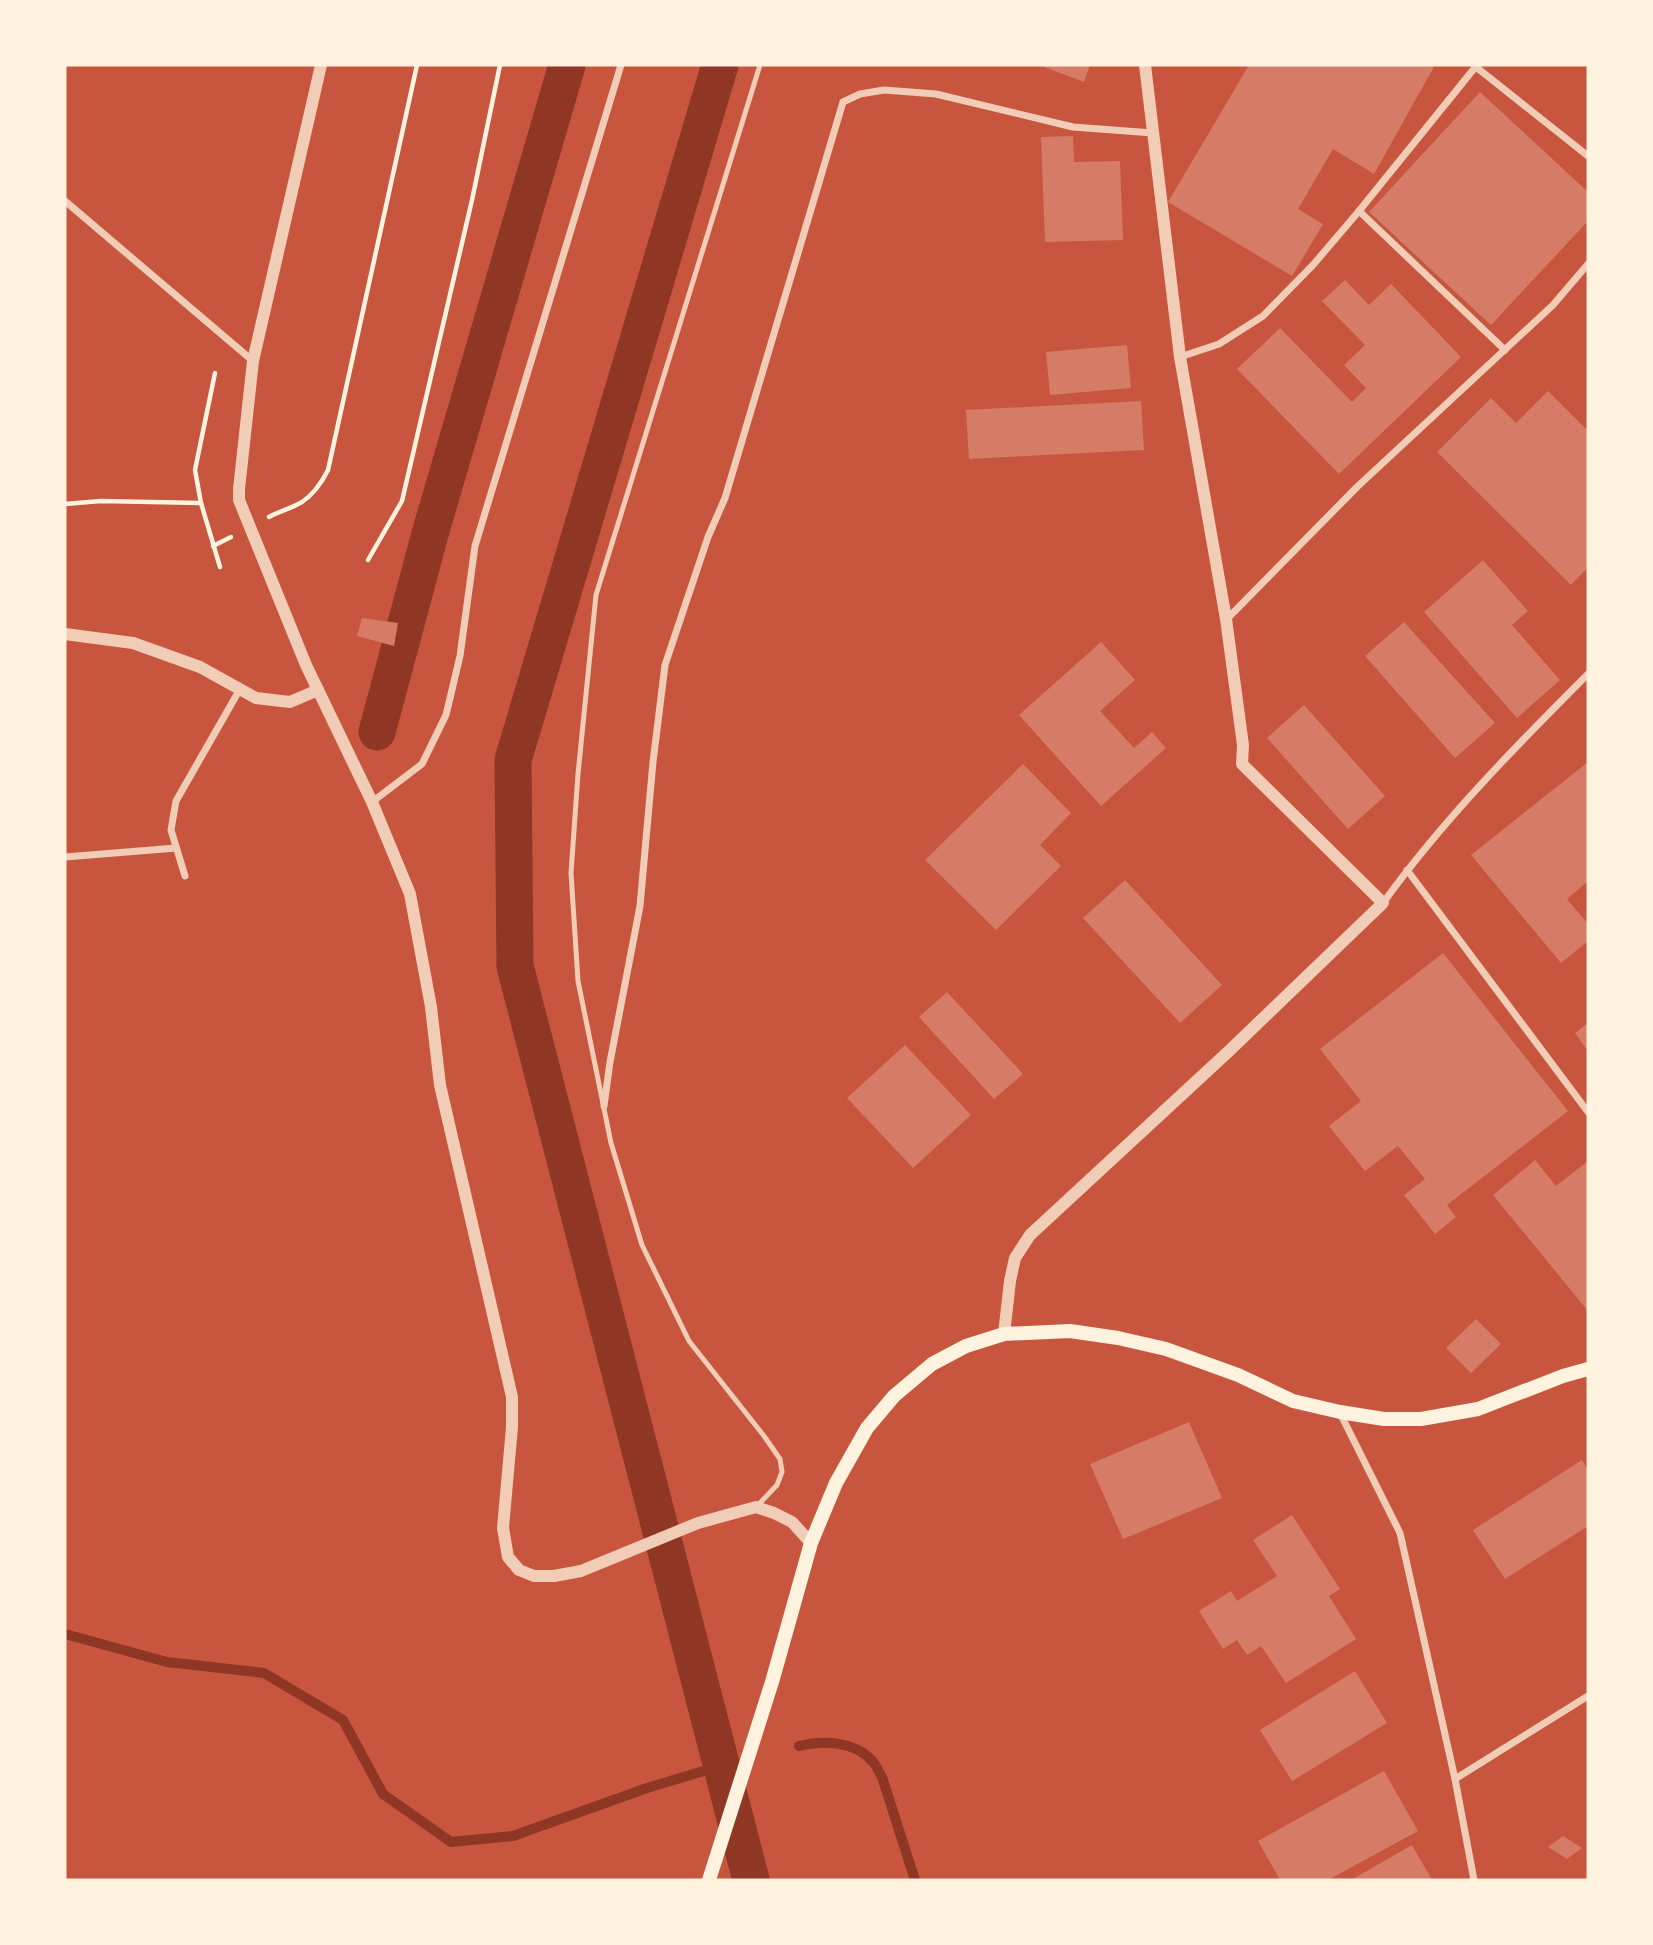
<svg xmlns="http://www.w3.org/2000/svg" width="1653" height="1945" font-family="Figtree,sans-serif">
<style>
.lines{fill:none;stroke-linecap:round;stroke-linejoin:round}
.stream{stroke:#8f3625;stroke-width:10}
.canal{stroke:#8f3625;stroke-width:37}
.building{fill:#d67c66}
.path{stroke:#fff3e0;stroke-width:4.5}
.service{stroke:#f1ccb7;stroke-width:5}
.minor{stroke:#f1ccb7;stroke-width:7}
.tertiary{stroke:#f1ccb7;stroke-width:12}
.secondary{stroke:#fff3e0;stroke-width:14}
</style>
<rect width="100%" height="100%" fill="#c8553d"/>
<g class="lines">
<g class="stream">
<polyline points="65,1634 167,1662 264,1673 343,1720 383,1794 451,1842 513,1836 647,1788 730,1763"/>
<path d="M799,1746c24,-6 57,-5 74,16 4,4 6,11 9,15l33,103"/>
</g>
<g class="canal">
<polyline points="720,65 513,760 515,966 751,1880"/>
<polyline points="377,732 430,534 567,65"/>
</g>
</g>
<g class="building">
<polygon points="1039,65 1090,65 1084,82"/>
<polygon points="1249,65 1435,65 1374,174 1333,149 1298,209 1323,224 1292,276 1168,202"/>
<polygon points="1480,92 1588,192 1588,221 1491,325 1369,212"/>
<polygon points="1073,136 1074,162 1120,161 1123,240 1045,242 1041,137"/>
<polygon points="1345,280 1369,305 1391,284 1461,357 1339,474 1237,369 1280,328 1352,402 1366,388 1344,365 1365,345 1322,301"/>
<polygon points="1127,345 1131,388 1050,395 1046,352"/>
<polygon points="1548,391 1588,431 1588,567 1571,585 1437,452 1491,398 1516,423"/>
<polygon points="1141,401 1144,450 969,459 966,410"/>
<polygon points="1483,560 1528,611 1512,625 1560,680 1517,718 1424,612"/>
<polygon points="362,618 398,623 394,646 357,636"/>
<polygon points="1404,622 1495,723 1455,758 1365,656"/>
<polygon points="1101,642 1135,680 1100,711 1134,748 1152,732 1166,748 1101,806 1019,715"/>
<polygon points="1304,705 1385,796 1348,829 1267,738"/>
<polygon points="1588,762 1588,881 1567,899 1588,924 1588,941 1561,963 1471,855"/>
<polygon points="1023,764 1071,813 1040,845 1061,866 996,930 925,860"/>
<polygon points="1125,880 1222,985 1180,1023 1083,918"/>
<polygon points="1443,953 1568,1111 1447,1205 1456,1217 1435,1234 1404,1195 1425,1179 1398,1146 1365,1171 1329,1126 1361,1101 1320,1049"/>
<polygon points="947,992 1023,1074 994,1099 919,1017"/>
<polygon points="1588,1023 1588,1051 1575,1033"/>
<polygon points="905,1045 971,1115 913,1168 847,1098"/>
<polygon points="1535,1160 1556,1186 1588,1161 1588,1311 1493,1195"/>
<polygon points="1476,1319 1501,1344 1471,1373 1446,1348"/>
<polygon points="1189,1422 1222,1498 1123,1539 1090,1464"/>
<polygon points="1582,1460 1588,1470 1588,1526 1505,1579 1473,1530"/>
<polygon points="1292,1515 1340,1589 1329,1596 1356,1639 1286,1683 1261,1646 1247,1655 1237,1640 1223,1649 1199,1611 1231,1591 1237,1601 1277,1576 1253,1540"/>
<polygon points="1355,1671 1387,1723 1292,1781 1260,1730"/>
<polygon points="1384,1771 1418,1831 1328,1880 1280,1880 1258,1841"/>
<polygon points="1563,1836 1582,1848 1567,1859 1548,1847"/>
<polygon points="1412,1845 1432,1880 1351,1880"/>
</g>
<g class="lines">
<g class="path">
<polyline points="215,373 195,470 201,503 220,567"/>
<polyline points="65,504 101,501 201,503"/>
<path d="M269,517c11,-6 23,-9 33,-15 12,-8 20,-20 26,-32l89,-405"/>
<polyline points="213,546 231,537"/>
<polyline points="368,560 402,501 472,200 500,65"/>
</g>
<polyline class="service" points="757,1506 777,1485 782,1472 780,1459 764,1436 689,1341 642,1245 611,1143 578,981 571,873 578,774 596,595 760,65"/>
<g class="minor">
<polyline points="1476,67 1588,156"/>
<polyline points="65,201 253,361"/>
<polyline points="1359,211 1505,350"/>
<polyline points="1180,357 1219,344 1263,316 1313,265 1359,211 1477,65"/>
<polyline points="1227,619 1357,487 1553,305 1588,264"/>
<polyline points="372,802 422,764 446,715 460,656 475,546 621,65"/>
<polyline points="65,857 176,848"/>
<polyline points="1407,870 1588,1112"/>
<polyline points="185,876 171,830 176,801 240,689"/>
<path d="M1383,903c60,-83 133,-157 205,-229"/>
<polyline points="604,1106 610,1062 640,906 653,762 665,665 708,537 725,498 843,102 860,94 884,90 936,94 1073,127 1153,133"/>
<polyline points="1340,1413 1400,1533 1455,1779 1474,1880"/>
<polyline points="1455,1779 1588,1696"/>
</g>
<g class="tertiary">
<polyline points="321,65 253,361 239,489 239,500 306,665 372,802 410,894 431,1007 440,1085 512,1397 512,1427 503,1528 508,1557 519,1570 534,1576 554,1576 581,1571 698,1523 756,1507 774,1513 792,1522 811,1543"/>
<polyline points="65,634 133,643 200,667 256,698 290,702 318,690"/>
<polyline points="1004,1334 1010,1281 1015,1258 1030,1235 1229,1051 1383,903 1242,764 1243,745 1226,619 1180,357 1145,65"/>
</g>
<polyline class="secondary" points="709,1880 772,1682 811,1543 836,1483 867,1428 894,1396 932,1364 966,1346 1004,1334 1070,1331 1118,1338 1166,1349 1238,1375 1293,1401 1340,1412 1384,1419 1421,1419 1478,1409 1563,1376 1588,1369"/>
</g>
<rect width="1653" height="1945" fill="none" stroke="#fff3e0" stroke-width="133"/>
</svg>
